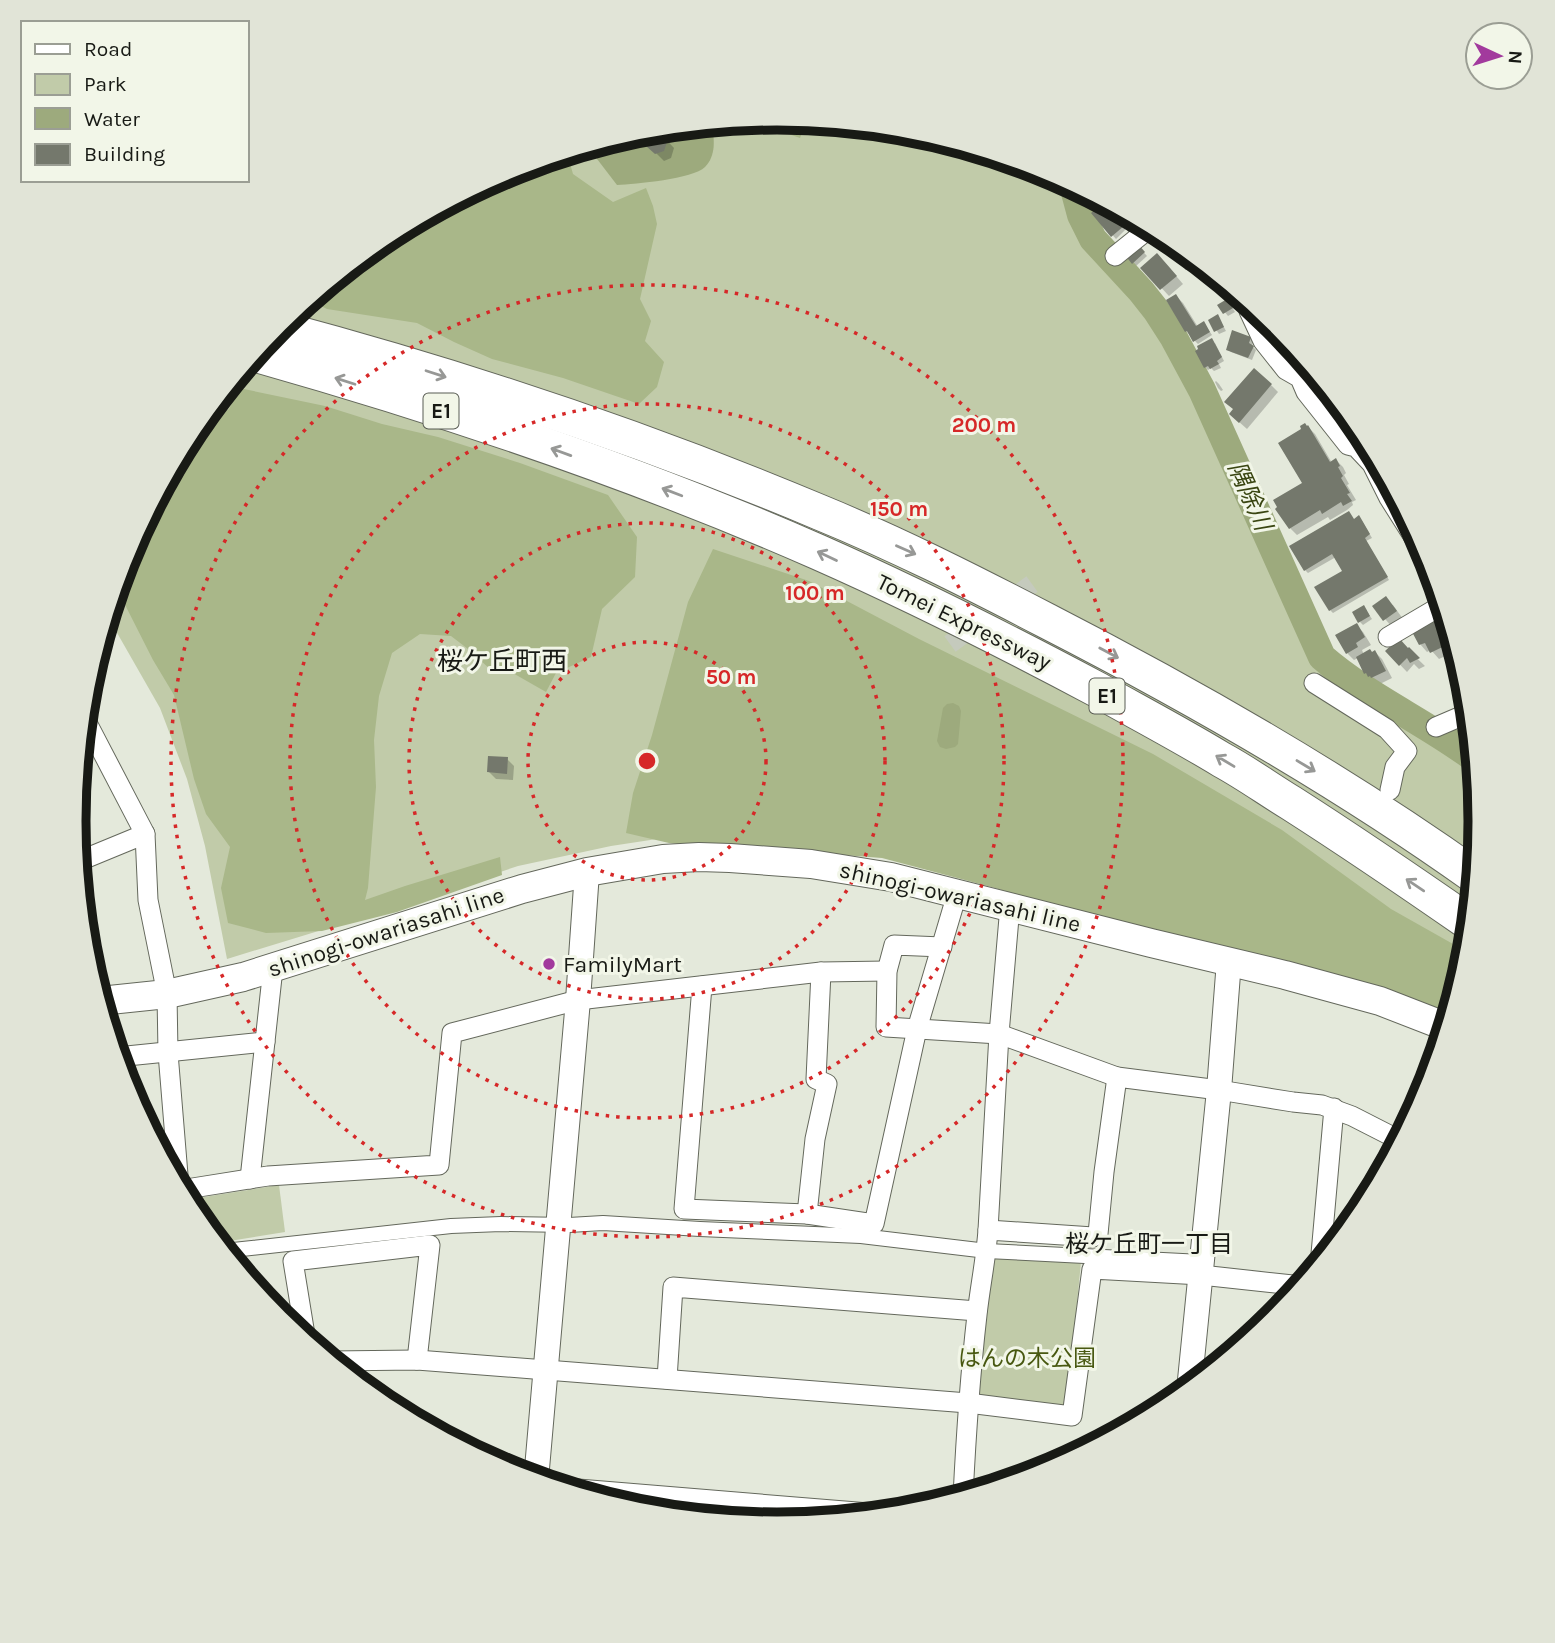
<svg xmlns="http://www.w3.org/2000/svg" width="1555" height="1643" font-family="Karla,'Noto Sans JP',sans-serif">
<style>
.green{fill:#c1cba9}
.forest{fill:#a9b789}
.water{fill:#9daa7d}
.shadow{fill:#0003}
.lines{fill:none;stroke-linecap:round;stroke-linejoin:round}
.river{stroke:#9daa7d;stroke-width:28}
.building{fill:#74786c}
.minor-tunnel{stroke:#c5cabd;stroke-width:19;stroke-dasharray:19 10;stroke-linecap:butt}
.pedestrian-casing{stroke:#64685c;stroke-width:16}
.minor-casing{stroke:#64685c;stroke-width:21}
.tertiary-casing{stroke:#64685c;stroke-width:26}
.secondary-casing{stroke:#64685c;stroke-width:30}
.motorway-casing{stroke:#64685c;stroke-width:37}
.pedestrian{stroke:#fff;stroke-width:14}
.minor{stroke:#fff;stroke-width:19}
.tertiary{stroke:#fff;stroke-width:24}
.secondary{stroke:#fff;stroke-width:28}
.motorway{stroke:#fff;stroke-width:35}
.oneway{stroke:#979896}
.ring{fill:none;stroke:#d62828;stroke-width:3.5;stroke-dasharray:3.5 7}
.poi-dot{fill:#a23a9d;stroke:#f2f6e8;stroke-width:2.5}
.labels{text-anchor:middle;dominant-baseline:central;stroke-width:6;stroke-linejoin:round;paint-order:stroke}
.shield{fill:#f2f6e8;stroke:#595c54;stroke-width:2}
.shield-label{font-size:21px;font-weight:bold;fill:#181a15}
.street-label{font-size:23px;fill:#181a15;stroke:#f2f6e8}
.poi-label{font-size:23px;fill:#181a15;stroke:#f2f6e8;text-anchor:start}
.park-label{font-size:23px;fill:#485811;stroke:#f2f6e8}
.water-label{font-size:24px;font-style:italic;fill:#394511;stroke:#f2f6e8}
.neighbourhood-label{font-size:24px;fill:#181a15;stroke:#f2f6e8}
.quarter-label{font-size:26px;fill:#181a15;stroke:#f2f6e8}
.rim{fill:none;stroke:#181a15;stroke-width:9}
.centre{fill:#d62828;stroke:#f2f6e8;stroke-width:3.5}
.ring-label{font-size:21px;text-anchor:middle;font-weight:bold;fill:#d62828;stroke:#f2f6e8;stroke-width:6;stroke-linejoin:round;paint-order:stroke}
</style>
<rect width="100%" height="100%" fill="#e4e9db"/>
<g class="green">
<polygon points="778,118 915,131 1047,171 1068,182 1088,253 1116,262 1142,280 1178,334 1218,412 1334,676 1436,741 1476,769 1481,822 1468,959 897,855 670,837 611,846 518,866 387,910 227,959 205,846 187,779 160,708 116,631 109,613 127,552 192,430 280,323 387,236 508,171 641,131"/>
<polygon points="279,1185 285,1232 217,1243 192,1212 185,1200"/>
<polygon points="993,1258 1081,1262 1067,1406 977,1402"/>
</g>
<g class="forest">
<polygon points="778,118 807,120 800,138 749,120"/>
<polygon points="567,153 573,174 613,202 646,188 653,206 657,224 640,299 651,321 645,341 664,362 657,387 639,404 563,378 492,359 454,342 417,323 327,309 309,300 387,236 508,171"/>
<polygon points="239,388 325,406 382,424 438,437 520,463 608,495 637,537 635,577 602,609 591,657 556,673 546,692 511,672 491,670 468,649 451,636 420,634 392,653 379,696 374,740 376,787 368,888 365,900 405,886 500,857 502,875 397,912 322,931 266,933 228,923 221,888 230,847 206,814 194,779 174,695 153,660 116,587 127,552 192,430 212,406 215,418 229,409"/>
<polygon points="713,549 809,581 919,639 1153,754 1282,830 1391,909 1469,953 1450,1018 1143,933 995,888 882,858 805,852 748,852 669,843 626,833 633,793 652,735 688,602"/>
</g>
<g class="water">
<path d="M711,124c4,14 5,32 -6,43 -12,12 -70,17 -88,18l-23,-30 -5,-9 52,-15z"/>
<polygon points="953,703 959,706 961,711 958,744 955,747 946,749 940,747 937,741 943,708 947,704"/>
</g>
<g class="shadow">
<polygon points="660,133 674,148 671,158 664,161 648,145"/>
<polygon points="1103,205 1118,220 1120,219 1127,228 1116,239 1093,213"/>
<polygon points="1158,231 1170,238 1166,241 1173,250 1179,245 1200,262 1190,271 1175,255 1172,249 1166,254 1151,236"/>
<polygon points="1138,246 1147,256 1136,266 1127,256"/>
<polygon points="1164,262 1183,284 1169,296 1143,268"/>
<polygon points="1176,296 1183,303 1198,327 1204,323 1212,335 1198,344 1195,341 1186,331"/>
<polygon points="1230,304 1235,312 1228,316 1220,306"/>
<polygon points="1210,320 1220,320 1226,331 1219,334"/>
<polygon points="1250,338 1253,342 1252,346 1256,350 1252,360 1231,352 1228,349"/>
<polygon points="1215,343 1224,361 1219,364 1221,368 1214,371 1211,368 1208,370 1205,367"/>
<polygon points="1299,353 1314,370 1311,372 1304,365"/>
<polygon points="1216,381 1219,384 1223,390 1221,391 1218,388 1215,382"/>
<polygon points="1271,385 1278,392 1247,429 1238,421"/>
<polygon points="1308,427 1315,434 1332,463 1336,460 1343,467 1346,473 1344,475 1349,484 1347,485 1356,500 1352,502 1353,505 1347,510 1330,520 1328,517 1297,535 1290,528 1304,483"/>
<polygon points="1354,520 1362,521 1372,538 1366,541 1389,580 1333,613 1330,610 1344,571 1336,557 1308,573 1305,570"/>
<polygon points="1393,605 1403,619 1392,627 1374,606"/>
<polygon points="1366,610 1372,619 1363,625 1360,622"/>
<polygon points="1447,615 1458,650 1439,659 1431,650 1427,652 1420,644 1414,631"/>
<polygon points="1356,625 1363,632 1371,645 1362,650 1364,655 1375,652 1382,659 1392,678 1380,684 1377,684 1366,673 1358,658 1354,660 1347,653"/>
<polygon points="1399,641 1425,666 1419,669 1414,664 1407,672 1387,651"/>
<polygon points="507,759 514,766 513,780 496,779 489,772"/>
</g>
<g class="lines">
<path class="river" d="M1073,185l8,30 12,24 48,52 15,19 18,28 28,52 120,267c46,40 104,65 153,102"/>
</g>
<g class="building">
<polygon points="661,131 668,139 664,151 655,154 646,146 648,136"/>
<polygon points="1105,202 1139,220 1142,224 1130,234 1124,226 1111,237 1091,213 1103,203 1119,221"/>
<polygon points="1156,230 1167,235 1164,237 1171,245 1162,252 1148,236"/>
<polygon points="1138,244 1145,252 1132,264 1125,255"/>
<polygon points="1178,244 1197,259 1186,270 1172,255 1174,254 1170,250"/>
<polygon points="1157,253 1177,276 1160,290 1140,268"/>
<polygon points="1176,294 1196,326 1204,321 1210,332 1193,342 1187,331 1185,332 1166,300"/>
<polygon points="1227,299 1233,308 1223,314 1217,305"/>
<polygon points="1218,314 1224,327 1214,332 1208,320"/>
<polygon points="1232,330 1251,337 1249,343 1254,346 1248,358 1226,350"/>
<polygon points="1212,338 1222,357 1217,361 1219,364 1210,369 1208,366 1204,368 1195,351 1198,349 1197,346"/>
<polygon points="1298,351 1307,363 1303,366 1294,354"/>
<polygon points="1254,368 1272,384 1239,423 1229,414 1233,409 1224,402"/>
<polygon points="1305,423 1307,426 1308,425 1330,462 1336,458 1340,466 1338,467 1343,476 1341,478 1350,493 1347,494 1352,501 1343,506 1341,502 1322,514 1320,510 1289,529 1275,509 1277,507 1273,500 1302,483 1278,443 1301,429 1300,426"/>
<polygon points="1349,511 1354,519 1359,515 1370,534 1365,538 1388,577 1329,611 1314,587 1342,571 1332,554 1304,571 1289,546"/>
<polygon points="1386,596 1397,611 1383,621 1372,606"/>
<polygon points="1364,605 1370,616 1358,623 1352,612"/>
<polygon points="1446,613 1455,641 1430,653 1425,643 1419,645 1411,630"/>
<polygon points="1357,623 1365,637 1356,643 1358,647 1346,654 1335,635"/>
<polygon points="1399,638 1408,648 1409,647 1420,658 1410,663 1407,658 1399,666 1385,651"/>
<polygon points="1370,649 1372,652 1375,650 1386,671 1371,678 1370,676 1368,677 1366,673 1364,674 1356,657"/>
<polygon points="488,756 508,757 507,774 487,772"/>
</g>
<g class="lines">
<polyline class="minor-tunnel" points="950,644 1032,584"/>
<defs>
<polyline id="pedestrian" points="224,1251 451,1226 501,1224 569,1225 603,1223 700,1229 861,1236 987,1251 1202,1262"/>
<g id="minor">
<polyline points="1115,256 1151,227"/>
<polyline points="1247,300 1249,311 1263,341 1286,370 1300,378 1306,392 1348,445 1356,447 1372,464 1389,498 1432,566"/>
<polyline points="1388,637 1444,604"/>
<polyline points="1314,683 1387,729 1407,751 1395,767 1390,790"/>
<polyline points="84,717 145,834 148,900 167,994 168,1053 179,1187"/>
<polyline points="1436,727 1471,712"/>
<polyline points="77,862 145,834"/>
<polyline points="942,947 894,945 887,971 886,1027 999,1034 1117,1077"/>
<polyline points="702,986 684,1209 807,1214 874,1224 917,1029 957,894"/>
<polyline points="117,1057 265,1042"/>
<polyline points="250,1179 273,968"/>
<polyline points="180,1190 268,1176 439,1165 452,1033 578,1000 821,972 887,971"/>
<polyline points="807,1214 815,1139 827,1084 816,1079 821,972"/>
<polyline points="988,1230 999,1034 1010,906"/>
<polyline points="1320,1265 1334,1108"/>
<polyline points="306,1341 293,1261 430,1245 417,1360"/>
<polyline points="330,1361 417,1360 546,1370 968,1403 1072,1416 1092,1269 1201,1275 1302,1286"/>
<polyline points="667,1379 673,1287 977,1311"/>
<path d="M963,1497c3,-61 7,-121 14,-182 3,-28 9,-56 11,-85l105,7 5,-3 6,-62 13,-95 102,13 74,12 29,3 30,11 49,25"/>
</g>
<g id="tertiary">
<polyline points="1189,1390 1219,1090 1229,961"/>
<polyline points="536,1480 578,1000 587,872"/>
<polyline points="572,1491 875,1516"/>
</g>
<polyline id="secondary" points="100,1001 167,994 243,977 522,889 587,872 663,859 699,857 730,858 811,864 891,877 1151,943 1285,975 1380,1001 1447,1027"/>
<g id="motorway">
<path d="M276,328c184,49 367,110 543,184 78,32 153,70 228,109 148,76 293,159 429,256"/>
<path d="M255,354c191,54 381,118 563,198 95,42 188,89 280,138 41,23 83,45 124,70 24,13 46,29 69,43 61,39 121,80 180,121"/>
</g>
</defs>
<use href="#pedestrian" class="pedestrian-casing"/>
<use href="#minor" class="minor-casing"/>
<use href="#tertiary" class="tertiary-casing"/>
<use href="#secondary" class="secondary-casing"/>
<use href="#motorway" class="motorway-casing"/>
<use href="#pedestrian" class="pedestrian"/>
<use href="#minor" class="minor"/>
<use href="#tertiary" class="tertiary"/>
<use href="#secondary" class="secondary"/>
<use href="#motorway" class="motorway"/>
</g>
<defs><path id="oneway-shaft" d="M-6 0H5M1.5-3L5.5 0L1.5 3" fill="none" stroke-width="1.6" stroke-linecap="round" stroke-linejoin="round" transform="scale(1.75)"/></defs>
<g class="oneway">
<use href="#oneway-shaft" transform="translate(436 374) rotate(18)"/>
<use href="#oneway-shaft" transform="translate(345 381) rotate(-162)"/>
<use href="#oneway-shaft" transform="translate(561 452) rotate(-160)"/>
<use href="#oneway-shaft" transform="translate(672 492) rotate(-159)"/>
<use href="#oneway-shaft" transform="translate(906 550) rotate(24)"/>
<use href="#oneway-shaft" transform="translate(827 556) rotate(-155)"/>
<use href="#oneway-shaft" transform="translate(1109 653) rotate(28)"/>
<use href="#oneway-shaft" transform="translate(1225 761) rotate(-149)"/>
<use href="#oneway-shaft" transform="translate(1306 766) rotate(31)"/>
<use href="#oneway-shaft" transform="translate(1415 885) rotate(-146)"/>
</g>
<g class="ring">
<circle cx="647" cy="761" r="119"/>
<circle cx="647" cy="761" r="238"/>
<circle cx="647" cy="761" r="357"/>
<circle cx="647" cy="761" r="476"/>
</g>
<circle class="poi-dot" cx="549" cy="964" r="7"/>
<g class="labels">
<g class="shield">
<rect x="423.5" y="393.5" width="35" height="35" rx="5"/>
<rect x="1089.5" y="678.5" width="35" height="35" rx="5"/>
</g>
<g class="shield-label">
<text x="441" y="411">E1</text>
<text x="1107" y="696">E1</text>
</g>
<g class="street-label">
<text transform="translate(964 622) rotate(26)">Tomei Expressway</text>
<text transform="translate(960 897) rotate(13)">shinogi-owariasahi line</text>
<text transform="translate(386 932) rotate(-18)">shinogi-owariasahi line</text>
</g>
<g class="poi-label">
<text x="563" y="964">FamilyMart</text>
</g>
<g class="park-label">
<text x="1027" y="1358">はんの木公園</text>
</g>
<g class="water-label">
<text transform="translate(1250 496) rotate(66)">隅除川</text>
</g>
<g class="neighbourhood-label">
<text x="1149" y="1244">桜ケ丘町一丁目</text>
</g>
<g class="quarter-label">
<text x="502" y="661">桜ケ丘町西</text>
</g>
</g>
<path d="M0 0H1555V1643H0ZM86 821a691 691 0 1 1 1382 0a691 691 0 1 1-1382 0Z" fill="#e1e4d7" fill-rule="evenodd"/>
<path class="rim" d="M86 821a691 691 0 1 1 1382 0a691 691 0 1 1-1382 0Z"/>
<circle cx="647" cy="761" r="10" class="centre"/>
<g class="ring-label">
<text x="984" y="432">200 m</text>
<text x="899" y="516">150 m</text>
<text x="815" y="600">100 m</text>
<text x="731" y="684">50 m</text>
</g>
<rect x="21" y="21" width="228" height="161" fill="#f2f6e8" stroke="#9b9e94" stroke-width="2"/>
<rect x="35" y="44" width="35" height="10" fill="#ffffff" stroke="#9b9e94" stroke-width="2"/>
<text x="84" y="56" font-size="21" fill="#181a15">Road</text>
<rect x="35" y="74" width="35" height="21" fill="#c1cba9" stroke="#9b9e94" stroke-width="2"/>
<text x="84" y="91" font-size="21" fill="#181a15">Park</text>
<rect x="35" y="108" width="35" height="21" fill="#9daa7d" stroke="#9b9e94" stroke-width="2"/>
<text x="84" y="126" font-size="21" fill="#181a15">Water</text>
<rect x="35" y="144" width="35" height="21" fill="#74786c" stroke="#9b9e94" stroke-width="2"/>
<text x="84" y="161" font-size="21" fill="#181a15">Building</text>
<g transform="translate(1499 56) rotate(94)"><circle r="33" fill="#f2f6e8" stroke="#9b9e94" stroke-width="2"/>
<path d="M0-5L12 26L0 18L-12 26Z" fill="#a23a9d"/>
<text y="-10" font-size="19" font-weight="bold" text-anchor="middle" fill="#181a15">N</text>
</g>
</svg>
